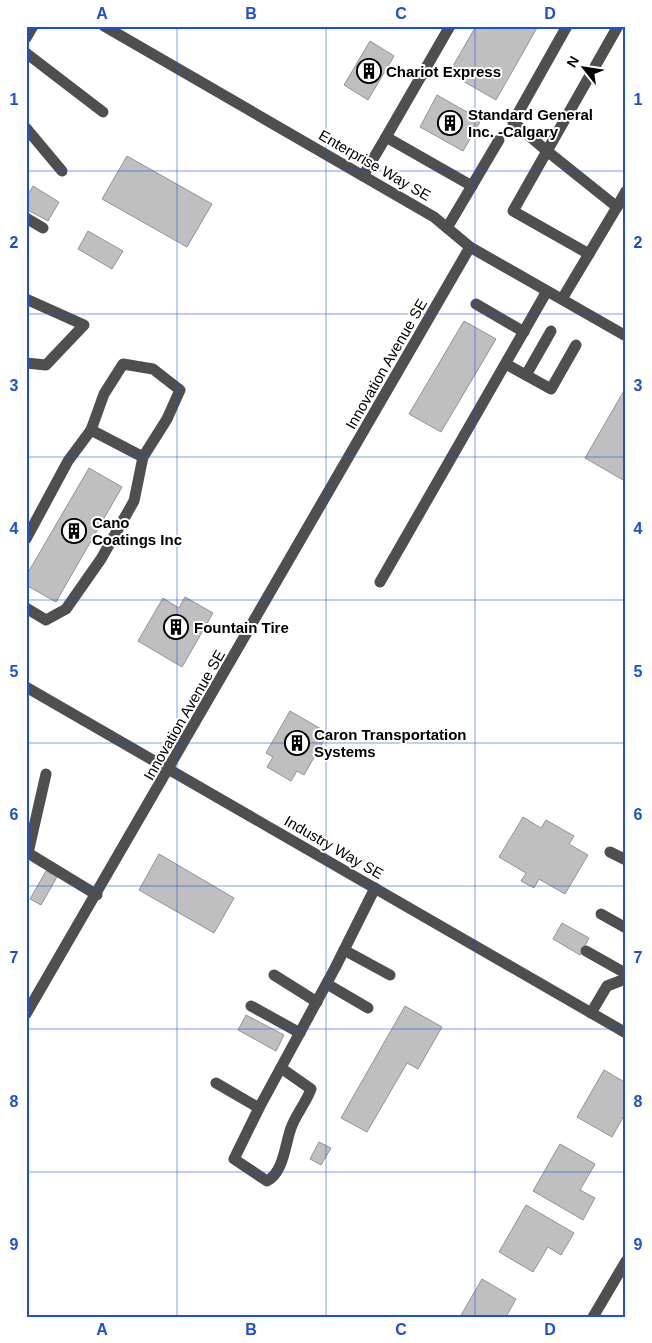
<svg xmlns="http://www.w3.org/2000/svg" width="652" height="1343" font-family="Helvetica,sans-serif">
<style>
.building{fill:#bfbfbf;stroke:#939393}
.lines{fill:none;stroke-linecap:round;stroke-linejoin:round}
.minor{stroke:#4f4f4f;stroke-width:11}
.grid{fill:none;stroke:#1d4ed8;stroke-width:1;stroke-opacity:0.55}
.labels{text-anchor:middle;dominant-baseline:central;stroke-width:4;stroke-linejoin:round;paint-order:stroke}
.poi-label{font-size:15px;font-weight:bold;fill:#000;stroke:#fff;text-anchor:start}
.street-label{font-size:15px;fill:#000;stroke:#fff}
.neatline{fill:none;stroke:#1d4ed8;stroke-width:2}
.grid-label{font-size:16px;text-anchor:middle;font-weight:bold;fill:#1d4ed8}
</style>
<rect width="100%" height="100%" fill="#fff"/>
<g class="building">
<polygon points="476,26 538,26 496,100 449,73"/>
<polygon points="370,41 394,56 368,100 344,85"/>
<polygon points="437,95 481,120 463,151 420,127"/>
<polygon points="127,156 212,204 187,247 102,199"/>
<polygon points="33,186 59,202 48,221 26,209 26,198"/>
<polygon points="88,231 123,251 112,269 78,249"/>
<polygon points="464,321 496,339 441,432 409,414"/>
<polygon points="625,389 626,476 623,480 585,458"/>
<polygon points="89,468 122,487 56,602 26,585 26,576"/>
<polygon points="185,597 213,613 182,667 138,641 163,598 179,608"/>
<polygon points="290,711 328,733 304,775 297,771 291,781 267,767 273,757 266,753"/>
<polygon points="523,817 541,828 546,820 574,836 569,844 588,855 565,894 539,879 534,888 521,881 526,873 499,857"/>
<polygon points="159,854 234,898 214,933 139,890"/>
<polygon points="46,871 57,877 41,905 30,899"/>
<polygon points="562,923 589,938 580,955 553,939"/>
<polygon points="405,1006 442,1027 418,1069 407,1063 367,1132 341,1118"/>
<polygon points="246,1015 284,1035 276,1051 238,1030"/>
<polygon points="604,1070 626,1083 626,1112 612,1137 577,1117"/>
<polygon points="319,1142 331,1148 321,1165 310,1159"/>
<polygon points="560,1144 595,1164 580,1190 595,1198 583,1220 533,1191"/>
<polygon points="526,1205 574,1233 561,1255 548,1247 533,1272 499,1252"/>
<polygon points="482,1279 516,1299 506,1317 460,1317"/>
</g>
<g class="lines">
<g class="minor">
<polyline points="104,26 434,217 470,247 626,336"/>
<polyline points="450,26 386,137 472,186"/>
<polyline points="567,26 513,122 547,151 513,211 589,254"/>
<polyline points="26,38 33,26"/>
<polyline points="26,53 103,112"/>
<polyline points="26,128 62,171"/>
<polyline points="363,176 386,137"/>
<polyline points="617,207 626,191"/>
<polyline points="26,218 43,228"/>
<polyline points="447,228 499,140"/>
<polyline points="26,299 84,325 46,365 26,363"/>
<polyline points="562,299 617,207 547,151 618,26"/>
<polyline points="476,304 524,332"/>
<polyline points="506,364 551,389 576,345"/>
<polyline points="526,375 551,331"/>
<polyline points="91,430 143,457"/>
<polyline points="26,539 68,461 91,430 104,394 123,364 153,369 180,390 167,419 143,457 134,501 101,559 66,609 46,620 26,608"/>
<polyline points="380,582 547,291"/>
<polyline points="26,687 626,1033"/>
<polyline points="610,852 626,860"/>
<polyline points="28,853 46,774"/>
<polyline points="26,854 28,853 97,895"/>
<polyline points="601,914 626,928"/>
<polyline points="344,950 390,975"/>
<polyline points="586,951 625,973"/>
<polyline points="274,975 317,1002"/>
<polyline points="327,984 368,1008"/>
<polyline points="251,1006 300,1033"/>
<polyline points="591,1013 607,986 620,981"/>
<polyline points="26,1014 470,247"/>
<polyline points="216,1083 259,1108 335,968 375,888"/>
<path d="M259,1108l-25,51 33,22c17,-9 18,-37 24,-53 5,-14 15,-25 20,-39l-30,-21"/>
<polyline points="593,1317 626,1261"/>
</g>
</g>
<path class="grid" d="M177,26v1291M326,26v1291M475,26v1291M26,171h600M26,314h600M26,457h600M26,600h600M26,743h600M26,886h600M26,1029h600M26,1172h600"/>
<defs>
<symbol id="building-ring" viewBox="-11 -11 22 22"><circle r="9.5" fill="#fff" stroke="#000" stroke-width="1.5"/><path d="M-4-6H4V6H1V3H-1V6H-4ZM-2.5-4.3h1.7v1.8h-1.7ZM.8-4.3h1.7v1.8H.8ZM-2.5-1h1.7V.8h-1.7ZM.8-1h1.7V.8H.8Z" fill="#000"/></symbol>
</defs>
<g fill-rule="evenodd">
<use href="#building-ring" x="355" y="57" width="28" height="28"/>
<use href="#building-ring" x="436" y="109" width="28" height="28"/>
<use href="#building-ring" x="60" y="517" width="28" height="28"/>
<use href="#building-ring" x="162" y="613" width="28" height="28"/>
<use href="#building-ring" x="283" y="729" width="28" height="28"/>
</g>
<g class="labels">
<g class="poi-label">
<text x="386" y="71">Chariot Express</text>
<text x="468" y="114">Standard General<tspan x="468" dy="17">Inc. -Calgary</tspan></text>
<text x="92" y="522">Cano<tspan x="92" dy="17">Coatings Inc</tspan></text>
<text x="194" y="627">Fountain Tire</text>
<text x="314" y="734">Caron Transportation<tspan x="314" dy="17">Systems</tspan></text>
</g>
<g class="street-label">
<text transform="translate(375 165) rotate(30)">Enterprise Way SE</text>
<text transform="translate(386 364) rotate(-60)">Innovation Avenue SE</text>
<text transform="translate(184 715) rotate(-60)">Innovation Avenue SE</text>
<text transform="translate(334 847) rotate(30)">Industry Way SE</text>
</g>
</g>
<rect width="652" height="1343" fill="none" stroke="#ffffff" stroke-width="55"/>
<g transform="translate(584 68) rotate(300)" stroke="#ffffff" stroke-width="4" paint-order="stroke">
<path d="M0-4L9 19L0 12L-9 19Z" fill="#000000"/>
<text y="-8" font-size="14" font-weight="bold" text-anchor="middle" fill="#000000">N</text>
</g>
<rect x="28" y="28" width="596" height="1288" class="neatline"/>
<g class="grid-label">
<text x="102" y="19">A</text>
<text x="251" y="19">B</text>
<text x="401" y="19">C</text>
<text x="550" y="19">D</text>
<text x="14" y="105">1</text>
<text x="638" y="105">1</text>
<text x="14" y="248">2</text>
<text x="638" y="248">2</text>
<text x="14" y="391">3</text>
<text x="638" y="391">3</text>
<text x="14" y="534">4</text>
<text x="638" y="534">4</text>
<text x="14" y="677">5</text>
<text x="638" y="677">5</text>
<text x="14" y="820">6</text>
<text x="638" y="820">6</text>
<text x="14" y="963">7</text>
<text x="638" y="963">7</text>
<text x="14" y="1107">8</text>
<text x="638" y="1107">8</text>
<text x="14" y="1250">9</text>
<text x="638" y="1250">9</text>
<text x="102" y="1335">A</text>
<text x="251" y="1335">B</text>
<text x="401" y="1335">C</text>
<text x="550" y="1335">D</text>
</g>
</svg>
